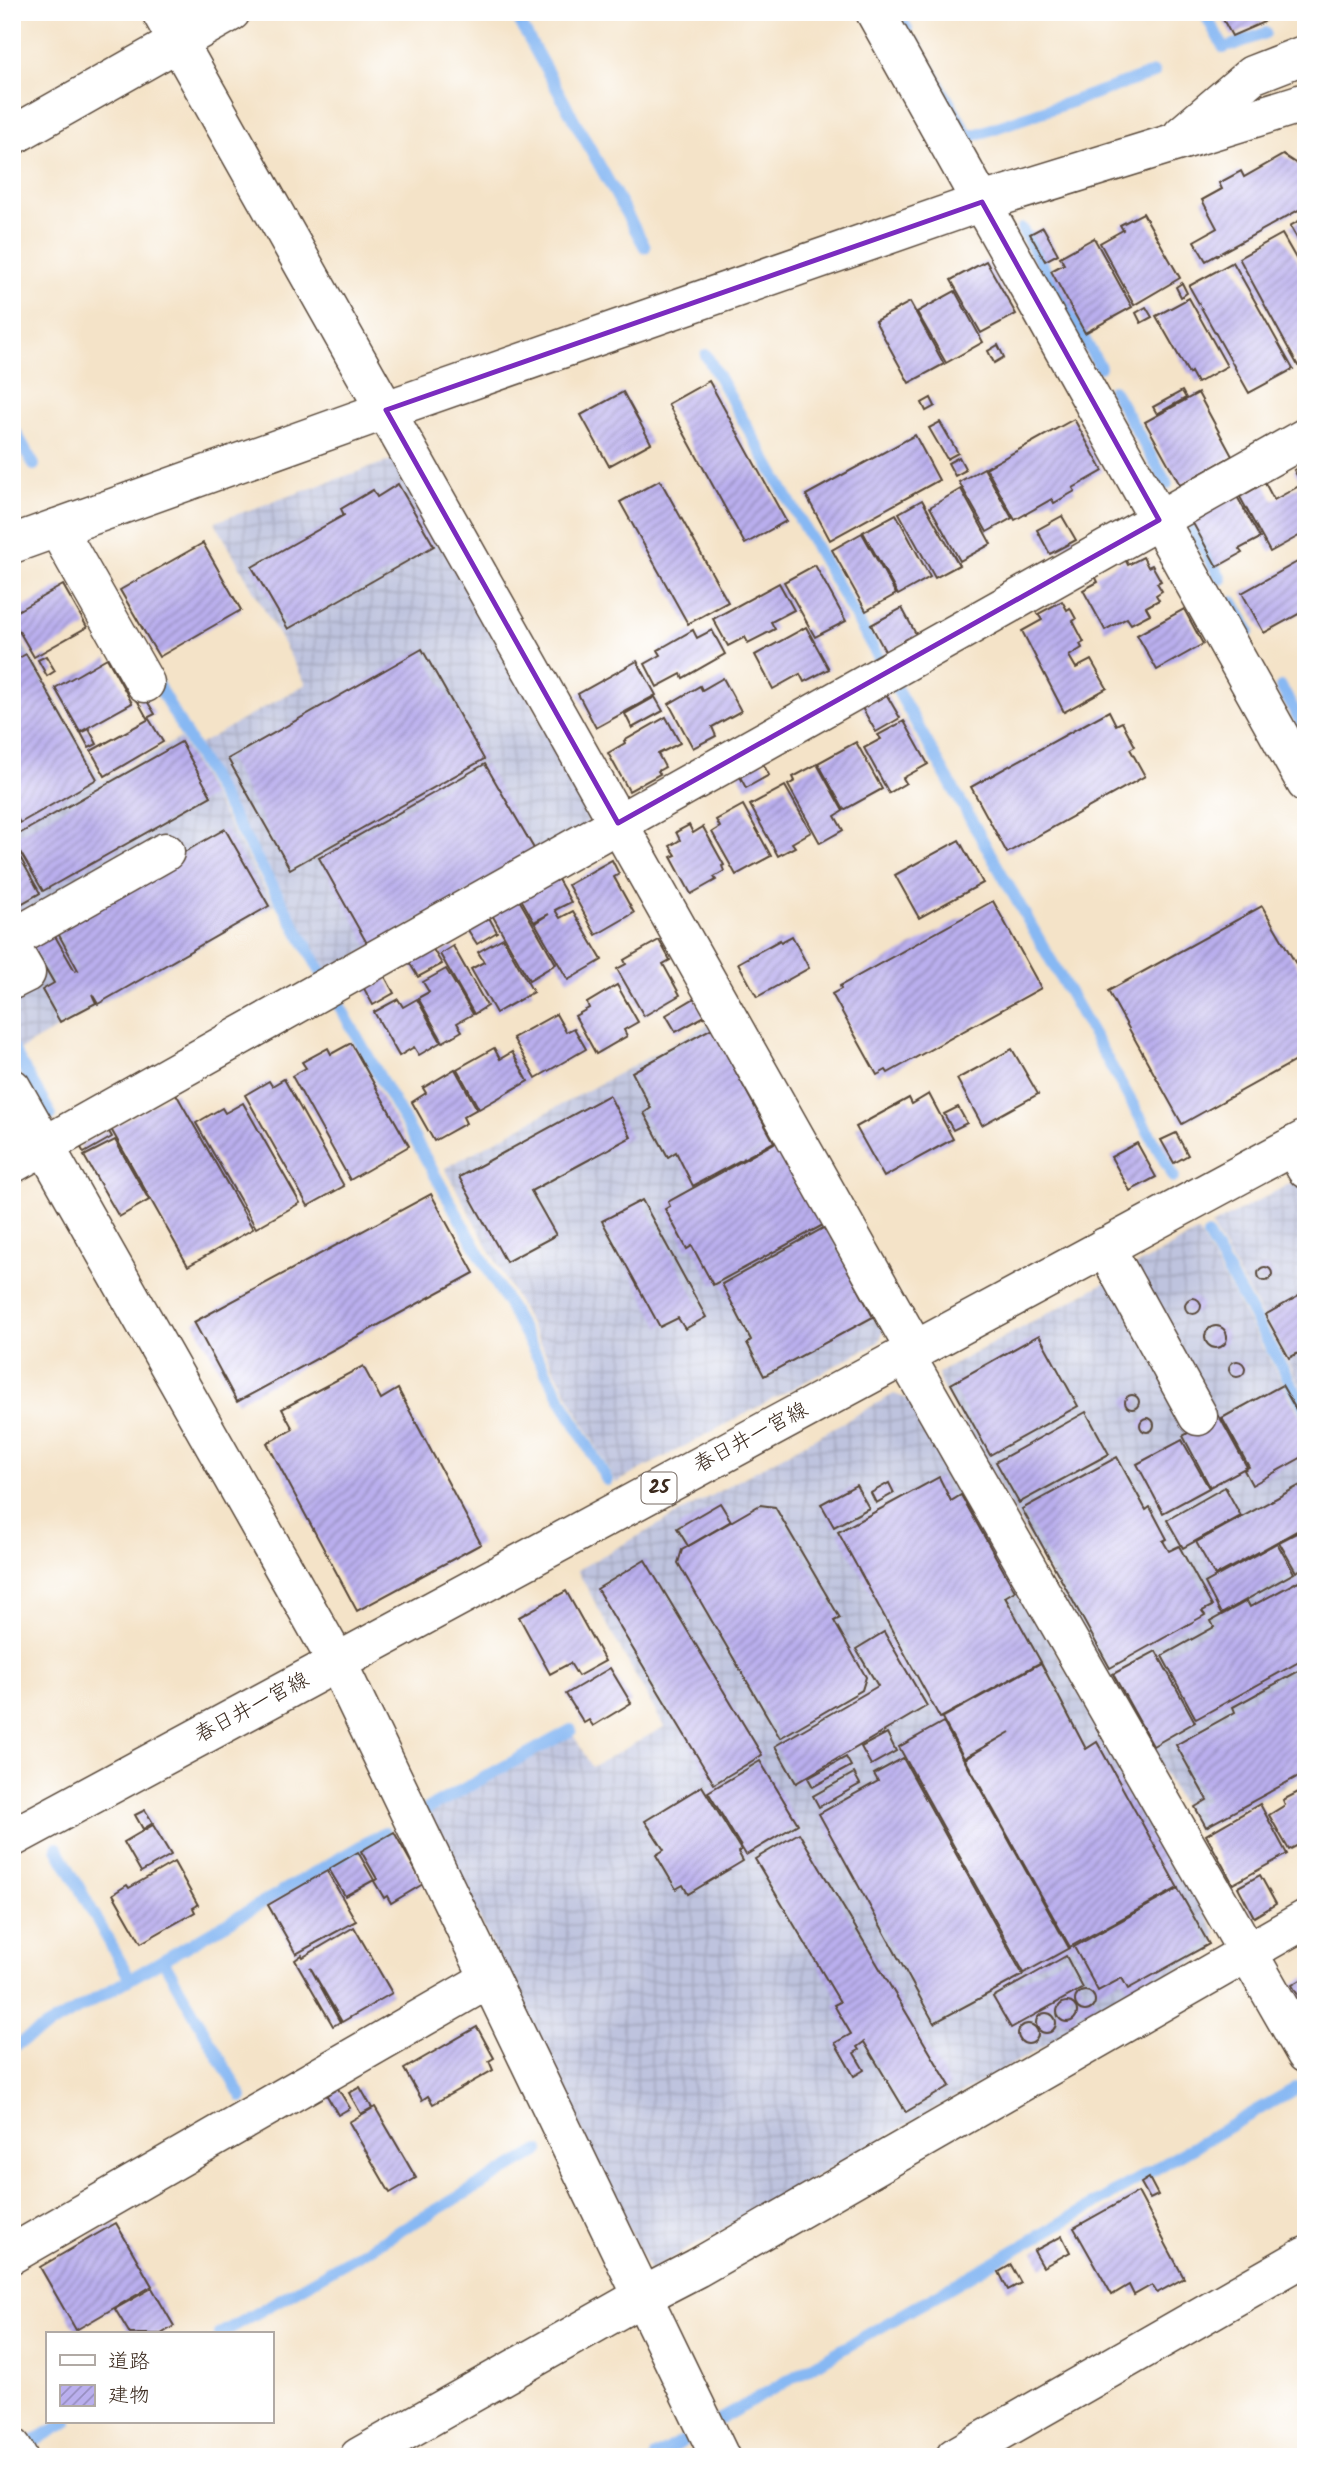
<svg xmlns="http://www.w3.org/2000/svg" width="1318" height="2469" font-family="Kalam,'Klee One',sans-serif">
<style>
.industrial{fill:url(#industrial-grid)}
.lines{fill:none;stroke-linecap:round;stroke-linejoin:round}
.stream{stroke:#87b8f3;stroke-width:12}
.building{fill:url(#building-hatch)}
.minor-casing{stroke:#574638;stroke-width:41}
.major-casing{stroke:#574638;stroke-width:41}
.minor{stroke:#fff;stroke-width:38}
.major{stroke:#fff;stroke-width:38}
.marked{fill:none;stroke:#7b2cbf;stroke-width:5;stroke-linejoin:round}
.labels{text-anchor:middle;dominant-baseline:central;stroke-width:5;stroke-linejoin:round;paint-order:stroke}
.shield{fill:#fff;stroke:#766a62;stroke-width:2}
.shield-label{font-size:19px;font-weight:bold;fill:#3b2a1e}
.street-label{font-size:21px;fill:#3b2a1e;stroke:#fff}
</style>
<defs>
<pattern id="industrial-grid" width="8" height="8" patternUnits="userSpaceOnUse" patternTransform="scale(1.75)"><rect width="8" height="8" fill="#bec3de"/><path d="M0 4h8M4 0v8" fill="none" stroke="#a4a8be"/></pattern>
<pattern id="building-hatch" width="6" height="6" patternUnits="userSpaceOnUse" patternTransform="scale(1.75)"><rect width="6" height="6" fill="#baafee"/><path d="M-1 1l2-2M0 6l6-6M5 7l2-2" fill="none" stroke="#988fc0"/></pattern>
</defs>
<rect width="100%" height="100%" fill="#fff"/>
<filter id="ink" filterUnits="userSpaceOnUse"><feTurbulence type="fractalNoise" baseFrequency=".0143" numOctaves="2"/><feDisplacementMap in="SourceGraphic" scale="14" xChannelSelector="R" yChannelSelector="G"/><feConvolveMatrix kernelMatrix="1 2 1 2 8 2 1 2 1" color-interpolation-filters="sRGB"/></filter>
<filter id="wash" filterUnits="userSpaceOnUse"><feTurbulence type="fractalNoise" baseFrequency=".00686" numOctaves="4" result="noise"/><feDisplacementMap in="SourceGraphic" scale="28" xChannelSelector="R" yChannelSelector="G"/><feGaussianBlur stdDeviation="1.57" result="paint"/><feColorMatrix in="noise" values="0 0 0 0 0 0 0 0 0 0 0 0 0 0 0 0 0 1.4 0 .05"/><feComposite in="paint" operator="in"/></filter>
<g filter="url(#wash)">
<rect width="100%" height="100%" fill="#f4e3c8"/>
<g class="industrial">
<polygon points="394,459 592,809 586,826 327,973 198,745 306,684 215,522"/>
<polygon points="12,624 102,781 180,738 274,905 18,1051 12,1040"/>
<polygon points="713,1022 885,1327 879,1342 616,1483 445,1168"/>
<polygon points="1306,1175 1306,1395 1211,1226"/>
<polygon points="1198,1232 1306,1425 1306,1774 1198,1833 940,1383 938,1373"/>
<polygon points="894,1394 913,1401 1216,1932 1215,1949 649,2271 428,1812 571,1731 592,1767 664,1727 577,1570"/>
</g>
<g class="lines">
<g class="stream">
<polyline points="514,12 645,247"/>
<polyline points="897,12 907,29"/>
<polyline points="1204,12 1224,48"/>
<polyline points="1305,18 1306,18"/>
<polyline points="915,43 969,137 1154,73"/>
<polyline points="1233,45 1265,33"/>
<polyline points="1022,229 1100,367"/>
<polyline points="706,355 880,660"/>
<polyline points="1113,390 1167,484"/>
<polyline points="12,426 34,465"/>
<polyline points="1193,530 1221,579"/>
<polyline points="1233,602 1249,631"/>
<polyline points="155,680 321,972"/>
<polyline points="895,686 1174,1177"/>
<polyline points="1281,687 1302,724"/>
<polyline points="338,1003 607,1480"/>
<polyline points="12,1048 51,1115"/>
<polyline points="1208,1236 1306,1410"/>
<polyline points="427,1809 571,1730"/>
<polyline points="57,1848 130,1979"/>
<polyline points="163,1960 242,2097"/>
<polyline points="12,2047 385,1832"/>
<polyline points="220,2334 539,2151"/>
<polyline points="721,2419 1298,2087"/>
<polyline points="32,2442 67,2422"/>
<polyline points="655,2457 683,2441"/>
</g>
</g>
<g id="blocks">
<g class="building">
<polygon points="1219,12 1259,12 1264,22 1232,36"/>
<polygon points="1283,155 1306,170 1306,206 1206,261 1194,241 1217,228 1202,200 1222,189 1219,183 1241,171 1244,177"/>
<polygon points="1143,213 1180,278 1134,305 1100,243 1123,230 1120,225"/>
<polygon points="1306,217 1306,254 1290,226"/>
<polygon points="1043,227 1058,254 1045,261 1030,234"/>
<polygon points="1282,234 1306,276 1306,362 1298,366 1239,258"/>
<polygon points="1094,238 1132,307 1085,333 1051,271 1064,264 1060,257"/>
<polygon points="986,261 1016,314 981,333 951,280"/>
<polygon points="1233,262 1293,369 1249,393 1189,286"/>
<polygon points="1182,283 1187,293 1181,297 1176,287"/>
<polygon points="955,291 983,342 946,363 917,312"/>
<polygon points="1189,298 1227,366 1197,383 1191,372 1189,374 1156,316"/>
<polygon points="910,302 944,364 909,383 875,321"/>
<polygon points="1146,307 1152,317 1141,323 1136,313"/>
<polygon points="998,345 1004,357 994,363 988,351"/>
<polygon points="709,381 786,521 745,544 668,404"/>
<polygon points="1182,391 1186,398 1157,414 1153,407"/>
<polygon points="623,392 651,443 609,466 581,415"/>
<polygon points="1198,393 1232,456 1180,485 1145,422"/>
<polygon points="931,398 935,406 926,411 922,403"/>
<polygon points="1074,419 1103,471 1073,488 1075,491 1054,503 1052,499 1015,520 986,468"/>
<polygon points="940,422 958,453 947,459 929,428"/>
<polygon points="915,435 939,480 830,540 806,495"/>
<polygon points="959,457 966,470 955,476 948,463"/>
<polygon points="1306,464 1306,492 1294,470"/>
<polygon points="984,468 1012,518 987,532 959,482"/>
<polygon points="660,480 728,602 688,624 620,502"/>
<polygon points="1265,483 1274,500 1299,486 1306,497 1306,532 1270,552 1240,497"/>
<polygon points="398,484 434,546 288,629 252,567 344,515 341,509 373,490 377,497"/>
<polygon points="961,489 991,544 960,561 930,507"/>
<polygon points="1234,491 1260,538 1239,549 1242,553 1217,567 1189,516"/>
<polygon points="922,500 959,565 935,578 899,513"/>
<polygon points="896,514 930,577 898,595 863,532"/>
<polygon points="1062,516 1076,540 1050,554 1037,530"/>
<polygon points="862,533 896,594 866,611 832,550"/>
<polygon points="203,543 241,610 159,657 120,590"/>
<polygon points="1143,557 1148,567 1152,565 1161,581 1157,583 1162,591 1156,595 1159,600 1146,607 1150,614 1131,624 1127,618 1105,630 1083,590 1098,582 1095,576 1125,559 1128,565"/>
<polygon points="1299,561 1306,573 1306,610 1264,633 1242,593"/>
<polygon points="815,565 846,621 815,637 784,582"/>
<polygon points="779,583 794,610 771,622 775,629 748,643 745,637 728,646 713,619"/>
<polygon points="63,585 87,627 34,657 12,619 12,614"/>
<polygon points="1062,601 1067,610 1070,608 1076,619 1073,621 1084,642 1080,644 1082,648 1069,656 1076,668 1091,660 1107,688 1064,712 1022,631 1042,620 1038,614"/>
<polygon points="902,608 917,636 886,653 871,625"/>
<polygon points="1184,609 1203,644 1157,670 1137,635"/>
<polygon points="806,627 829,669 804,682 800,674 773,689 755,655"/>
<polygon points="693,630 697,638 712,630 725,654 683,678 681,674 657,687 645,664 661,655 658,650"/>
<polygon points="422,649 484,759 290,869 228,759"/>
<polygon points="26,654 97,779 20,823 12,810 12,662"/>
<polygon points="46,656 55,671 47,676 38,660"/>
<polygon points="107,658 132,703 80,732 55,688"/>
<polygon points="637,661 656,695 596,728 578,694"/>
<polygon points="723,678 741,711 712,727 716,736 693,748 669,704 700,686 702,690"/>
<polygon points="885,692 900,718 876,732 861,706"/>
<polygon points="144,696 155,714 147,718 137,700"/>
<polygon points="655,697 663,711 632,728 625,714"/>
<polygon points="1109,711 1116,725 1122,722 1135,746 1130,749 1145,776 1007,853 971,787"/>
<polygon points="666,717 680,743 658,754 665,767 658,771 660,774 629,791 608,753 625,743 624,741"/>
<polygon points="149,719 163,742 105,776 91,751"/>
<polygon points="904,721 928,764 903,778 906,783 889,793 864,748 881,739 878,735"/>
<polygon points="89,729 97,744 89,748 81,733"/>
<polygon points="181,742 211,796 43,891 12,838"/>
<polygon points="856,742 882,789 844,810 818,763"/>
<polygon points="761,760 769,775 746,788 738,773"/>
<polygon points="485,764 536,852 369,947 319,858"/>
<polygon points="817,764 843,811 835,816 843,830 820,843 788,785 795,781 793,777"/>
<polygon points="785,786 811,832 792,843 795,847 778,856 750,805"/>
<polygon points="743,805 771,856 736,875 712,832 720,827 716,820"/>
<polygon points="689,825 693,833 703,827 724,865 722,866 724,871 714,877 716,880 691,894 671,857 676,855 670,846 680,840 676,832"/>
<polygon points="225,829 269,906 98,1004 92,994 96,1003 60,1022 42,990 54,983 30,941 51,929 75,971 78,970 54,926"/>
<polygon points="959,840 983,883 919,918 895,875"/>
<polygon points="12,843 40,893 12,909"/>
<polygon points="612,860 619,874 614,877 634,913 596,935 568,885"/>
<polygon points="556,876 571,902 555,910 560,918 573,911 602,960 568,980 535,923 549,914 534,922 520,897"/>
<polygon points="518,898 556,964 529,980 491,913"/>
<polygon points="993,901 1041,988 888,1073 886,1070 877,1075 832,994 841,989 840,986"/>
<polygon points="1262,906 1306,981 1306,1055 1182,1124 1108,991"/>
<polygon points="487,914 497,932 477,944 466,927"/>
<polygon points="792,936 809,968 757,997 738,963 780,940 781,942"/>
<polygon points="503,938 533,992 496,1013 471,969 484,962 478,952"/>
<polygon points="659,940 670,960 663,964 680,995 644,1016 617,969 626,964 624,960"/>
<polygon points="431,946 442,964 418,977 407,959"/>
<polygon points="453,946 487,1006 474,1014 440,954"/>
<polygon points="446,969 473,1014 457,1023 462,1031 443,1042 418,998 429,992 423,982"/>
<polygon points="383,973 394,993 373,1005 362,985"/>
<polygon points="617,985 638,1022 624,1030 627,1036 596,1054 575,1016 589,1008 587,1003"/>
<polygon points="695,998 705,1016 676,1032 666,1015"/>
<polygon points="398,999 403,1007 417,999 441,1042 419,1055 414,1047 399,1056 374,1012"/>
<polygon points="556,1014 566,1032 574,1028 586,1049 536,1078 513,1038"/>
<polygon points="712,1028 774,1142 693,1186 676,1152 668,1157 644,1113 651,1108 632,1072"/>
<polygon points="351,1043 409,1146 350,1180 292,1076 306,1068 302,1062 328,1048 331,1054"/>
<polygon points="494,1048 500,1059 512,1052 528,1081 479,1109 457,1069"/>
<polygon points="1012,1049 1038,1094 982,1125 957,1079"/>
<polygon points="455,1069 477,1109 463,1117 466,1123 434,1141 412,1102 426,1093 423,1088"/>
<polygon points="284,1079 344,1186 308,1206 245,1095 269,1081 272,1086"/>
<polygon points="175,1092 253,1229 188,1266 111,1129"/>
<polygon points="929,1094 953,1139 884,1177 856,1127 909,1098 912,1104"/>
<polygon points="609,1095 631,1137 531,1191 556,1235 506,1262 459,1177"/>
<polygon points="243,1103 300,1203 256,1228 196,1123 222,1108 225,1113"/>
<polygon points="958,1107 967,1123 953,1130 944,1114"/>
<polygon points="108,1130 112,1137 84,1153 80,1146"/>
<polygon points="1176,1133 1188,1155 1174,1163 1161,1140"/>
<polygon points="115,1140 149,1200 119,1217 84,1156"/>
<polygon points="778,1141 823,1225 713,1285 692,1246 687,1249 665,1209 670,1206 668,1202"/>
<polygon points="1137,1143 1156,1177 1130,1191 1111,1157"/>
<polygon points="431,1194 474,1273 237,1402 194,1322"/>
<polygon points="642,1200 706,1317 685,1329 678,1318 660,1327 602,1221"/>
<polygon points="825,1227 873,1317 764,1376 747,1343 751,1340 722,1284"/>
<circle cx="1265" cy="1274" r="7"/>
<polygon points="1306,1292 1306,1349 1289,1358 1265,1315"/>
<circle cx="1193" cy="1306" r="8"/>
<circle cx="1216" cy="1337" r="11"/>
<polygon points="1039,1335 1078,1406 990,1455 951,1384"/>
<circle cx="1237" cy="1369" r="8"/>
<polygon points="363,1366 381,1399 398,1389 481,1544 357,1611 267,1443 293,1429 282,1409"/>
<polygon points="1282,1385 1306,1427 1306,1455 1252,1485 1244,1470 1249,1467 1222,1418"/>
<circle cx="1132" cy="1402" r="7"/>
<polygon points="1086,1412 1109,1454 1019,1503 996,1462"/>
<polygon points="1219,1416 1247,1467 1210,1487 1183,1436"/>
<circle cx="1147" cy="1425" r="7"/>
<polygon points="1182,1440 1209,1488 1163,1513 1137,1464"/>
<polygon points="1117,1457 1146,1510 1150,1507 1167,1539 1163,1541 1169,1551 1179,1546 1212,1606 1202,1611 1205,1615 1110,1668 1022,1509"/>
<polygon points="939,1477 951,1501 961,1495 1015,1591 1005,1597 1041,1662 940,1718 838,1532"/>
<polygon points="1306,1482 1306,1526 1215,1576 1196,1542"/>
<polygon points="889,1483 894,1493 876,1503 871,1493"/>
<polygon points="856,1485 869,1508 834,1527 821,1504"/>
<polygon points="1225,1487 1241,1516 1183,1548 1167,1520"/>
<polygon points="720,1503 731,1521 688,1546 677,1528"/>
<polygon points="760,1505 775,1507 840,1618 834,1621 866,1677 862,1690 780,1738 678,1563 682,1550"/>
<polygon points="1306,1528 1306,1567 1296,1572 1279,1542"/>
<polygon points="1277,1543 1294,1573 1221,1614 1205,1583"/>
<polygon points="645,1560 762,1755 714,1784 597,1589"/>
<polygon points="1306,1577 1306,1658 1196,1719 1162,1656 1214,1627 1211,1621 1247,1601 1250,1607"/>
<polygon points="566,1591 605,1661 578,1676 570,1663 550,1674 519,1617"/>
<polygon points="884,1632 927,1706 796,1783 775,1746 878,1686 856,1649"/>
<polygon points="1156,1651 1195,1722 1153,1746 1113,1674"/>
<polygon points="1041,1663 1086,1749 1097,1742 1178,1888 1070,1947 965,1759 1010,1732 964,1758 942,1718"/>
<polygon points="1306,1667 1306,1772 1206,1827 1195,1807 1207,1800 1176,1745 1235,1712 1233,1707"/>
<polygon points="610,1668 631,1703 593,1726 589,1720 584,1723 566,1694"/>
<polygon points="943,1722 1069,1948 1024,1973 899,1747"/>
<polygon points="887,1733 896,1751 871,1765 861,1747"/>
<polygon points="846,1757 851,1766 813,1787 808,1778"/>
<polygon points="903,1758 1023,1975 934,2023 819,1814 878,1781 874,1774"/>
<polygon points="760,1761 798,1824 746,1855 708,1792"/>
<polygon points="854,1773 860,1784 819,1807 813,1796"/>
<polygon points="702,1786 741,1850 738,1852 743,1861 688,1894 683,1885 676,1889 656,1855 664,1850 645,1821"/>
<polygon points="1306,1788 1306,1841 1289,1850 1269,1815 1285,1805 1283,1800"/>
<polygon points="1260,1804 1287,1854 1233,1884 1206,1835"/>
<polygon points="145,1810 153,1823 143,1829 135,1815"/>
<polygon points="153,1825 171,1855 141,1872 124,1842"/>
<polygon points="394,1832 423,1884 391,1903 387,1896 384,1898 374,1881 377,1879 361,1851"/>
<polygon points="799,1833 950,2086 906,2112 864,2042 857,2047 859,2050 854,2053 864,2070 854,2076 835,2043 851,2034 834,2005 840,2002 755,1859"/>
<polygon points="358,1852 374,1880 345,1896 329,1869"/>
<polygon points="174,1862 198,1905 193,1908 195,1912 141,1943 113,1894 127,1885 129,1888"/>
<polygon points="327,1871 356,1921 296,1954 268,1905"/>
<polygon points="1260,1875 1276,1904 1254,1917 1238,1887"/>
<polygon points="1178,1889 1209,1944 1128,1989 1122,1978 1098,1991 1074,1947"/>
<polygon points="354,1927 392,1993 342,2022 310,1967 340,2022 333,2026 295,1960 302,1955 303,1957"/>
<polygon points="1066,1956 1083,1988 1011,2028 993,1997"/>
<polygon points="1306,1977 1306,2009 1292,1985"/>
<circle cx="1085" cy="2001" r="10"/>
<circle cx="1067" cy="2012" r="10"/>
<circle cx="1046" cy="2023" r="10"/>
<circle cx="1028" cy="2034" r="10"/>
<polygon points="477,2027 494,2058 489,2061 493,2070 433,2104 428,2096 422,2100 404,2069"/>
<polygon points="337,2087 350,2108 338,2115 326,2094"/>
<polygon points="360,2087 372,2108 361,2114 349,2093"/>
<polygon points="375,2107 416,2178 390,2193 349,2122"/>
<polygon points="1149,2178 1158,2195 1150,2199 1141,2183"/>
<polygon points="1138,2192 1184,2278 1157,2293 1152,2285 1134,2295 1129,2285 1112,2295 1074,2228"/>
<polygon points="116,2223 152,2286 76,2330 40,2267"/>
<polygon points="1062,2236 1070,2252 1043,2267 1034,2251"/>
<polygon points="1011,2265 1021,2283 1008,2290 999,2272"/>
<polygon points="152,2288 174,2326 161,2334 130,2334 115,2309"/>
<polygon points="1306,2446 1306,2457 1284,2457"/>
</g>
</g>
</g>
<g filter="url(#ink)">
<use href="#blocks" fill-opacity="0" stroke="#574638" stroke-width="2"/>
<g class="lines">
<defs>
<g id="minor">
<polyline points="161,12 915,1350"/>
<polyline points="875,12 1306,783"/>
<polyline points="1182,135 1252,75 1306,54"/>
<polyline points="12,136 231,12"/>
<polyline points="57,528 145,683"/>
<polyline points="12,544 386,410 982,202 1306,102"/>
<polyline points="12,939 165,852"/>
<polyline points="12,949 26,973 12,980"/>
<polyline points="12,1088 337,1662 720,2457"/>
<polyline points="1293,1146 1306,1169"/>
<polyline points="12,1164 1306,437"/>
<polyline points="1105,1247 1198,1416"/>
<polyline points="905,1355 1306,2054"/>
<polyline points="12,2254 489,1979"/>
<polyline points="12,2447 18,2457"/>
<polyline points="359,2457 643,2296 697,2268 1306,1919"/>
<polyline points="955,2457 1306,2256"/>
</g>
<polyline id="major" points="12,1838 1306,1139"/>
</defs>
<use href="#minor" class="minor-casing"/>
<use href="#major" class="major-casing"/>
<use href="#minor" class="minor"/>
<use href="#major" class="major"/>
</g>
</g>
<path class="marked" d="M982,202l177,318 -541,303 -232,-413z"/>
<g class="labels">
<rect class="shield" x="641.5" y="1472.5" width="35" height="31" rx="5"/>
<g class="shield-label">
<text x="659" y="1488">25</text>
</g>
<g class="street-label">
<text transform="translate(751 1438) rotate(-28)">春日井一宮線</text>
<text transform="translate(252 1708) rotate(-28)">春日井一宮線</text>
</g>
</g>
<rect width="1318" height="2469" fill="none" stroke="#fff" stroke-width="42"/>
<rect x="46" y="2332" width="228" height="91" fill="#ffffff" stroke="#b1aaa5" stroke-width="2"/>
<rect x="60" y="2355" width="35" height="10" fill="#ffffff" stroke="#b1aaa5" stroke-width="2"/>
<text x="108" y="2368" font-size="21" fill="#3b2a1e">道路</text>
<rect x="60" y="2385" width="35" height="21" fill="url(#building-hatch)" stroke="#b1aaa5" stroke-width="2"/>
<text x="108" y="2402" font-size="21" fill="#3b2a1e">建物</text>
</svg>
